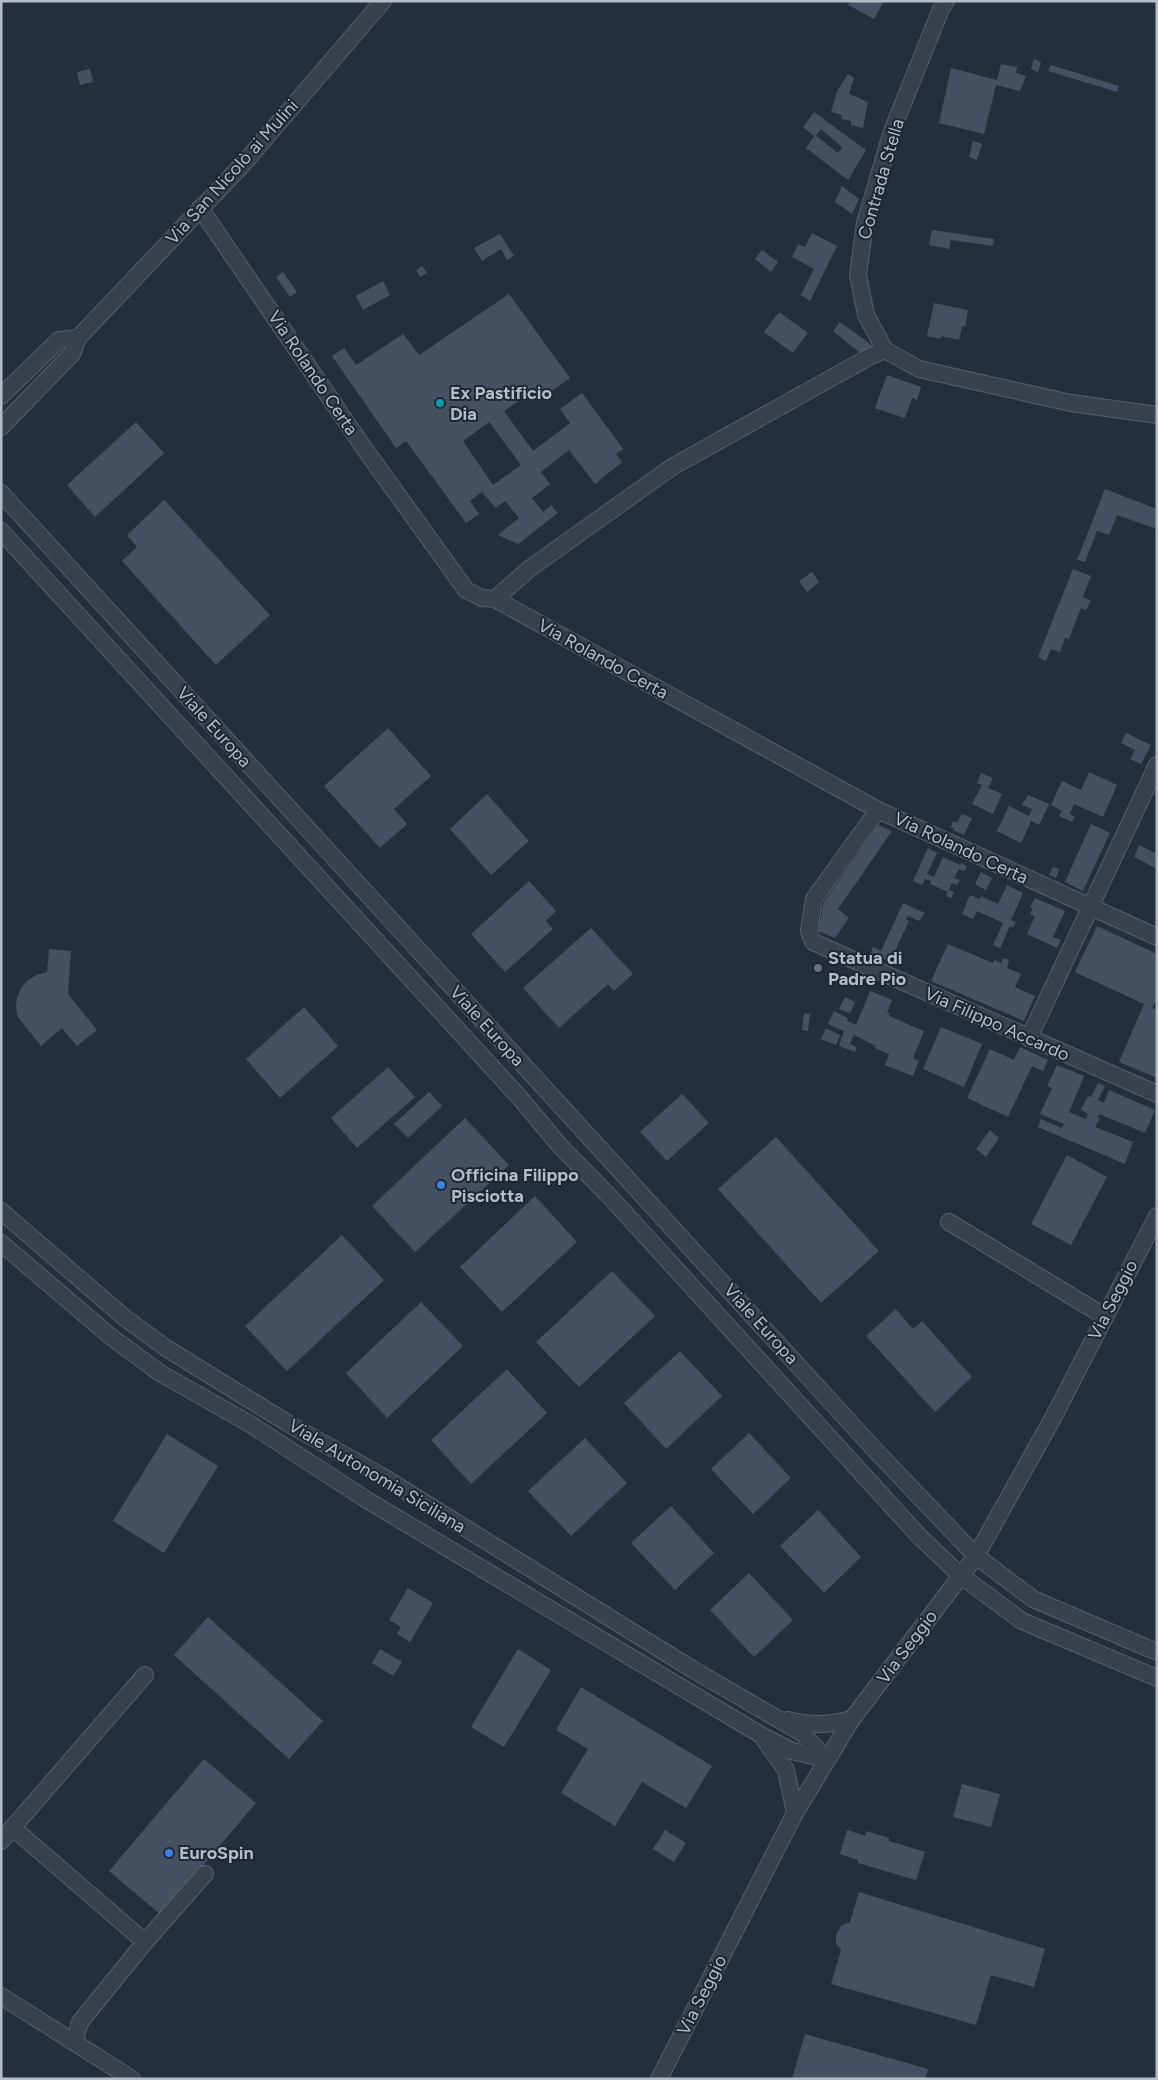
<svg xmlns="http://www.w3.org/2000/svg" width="1158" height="2080" font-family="Figtree,sans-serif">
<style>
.building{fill:#455162;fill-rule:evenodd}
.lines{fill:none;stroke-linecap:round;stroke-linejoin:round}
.minor-casing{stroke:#565f6c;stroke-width:18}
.minor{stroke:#38414e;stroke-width:16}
.culture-dot{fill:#0f9aa8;stroke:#1d2633;stroke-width:2}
.worship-dot{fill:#6b7280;stroke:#1d2633;stroke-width:2}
.shop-dot{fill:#3f7fe0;stroke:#1d2633;stroke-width:2}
.labels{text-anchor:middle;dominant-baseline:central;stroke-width:4;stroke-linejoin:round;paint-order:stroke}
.street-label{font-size:18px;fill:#b4bcc9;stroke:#1d2633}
.poi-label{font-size:18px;font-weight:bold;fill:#b4bcc9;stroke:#1d2633;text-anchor:start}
</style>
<rect width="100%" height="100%" fill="#242f3e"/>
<g class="building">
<polygon points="850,1 884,1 874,19 848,5"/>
<polygon points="1034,59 1041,62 1038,72 1031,69"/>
<polygon points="1001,64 1017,67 1016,73 1026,76 1020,91 996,85 984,134 939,123 951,68 997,80"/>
<polygon points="1051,65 1119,86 1117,92 1048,71"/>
<polygon points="90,69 93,82 80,85 77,72"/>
<polygon points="848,74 854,78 849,94 868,102 863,128 851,125 851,121 841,119 842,115 831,112 838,88 839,88"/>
<path d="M814,112l52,38 -18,30 -42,-32 8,-12 -11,-9zM821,129l21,18 -4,6 -22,-17z"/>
<polygon points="973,141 982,144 977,160 969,157"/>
<polygon points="842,186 859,199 852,214 835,202"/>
<polygon points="932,230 994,239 993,246 951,240 949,249 929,245"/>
<polygon points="812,233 837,246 810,301 801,295 814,269 792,257 798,244 805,247"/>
<polygon points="500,234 514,256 507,260 501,249 482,261 474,248"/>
<polygon points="762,250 778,262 771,272 755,259"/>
<polygon points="422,266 427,273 420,277 416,270"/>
<polygon points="283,272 297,292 290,297 276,277"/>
<polygon points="383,281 390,295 363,310 356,296"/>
<path d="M509,294l61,84 -28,20 -8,-8 -30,21 29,40 37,-28 -10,-14 22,-16 41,56 -7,5 6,8 -27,22 -26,-34 -28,22 9,12 -18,14 11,14 8,-7 7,8 -40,31 -20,-9 21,-17 -14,-17 -9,7 -14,-16 -12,9 9,13 -13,9 -60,-82 -10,7 -64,-92 12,-8 12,17 47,-31 16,21zM489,422l32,43 -28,20 -30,-44z"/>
<polygon points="934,303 968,310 965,327 962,326 959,340 941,336 941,339 927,336"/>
<polygon points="779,312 808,333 793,353 764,332"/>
<polygon points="840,322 873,346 860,353 833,331"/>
<polygon points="887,375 921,387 917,400 912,398 905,418 875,408"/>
<polygon points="136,422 164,453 95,517 67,485"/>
<polygon points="1105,489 1157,509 1157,529 1117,515 1109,535 1097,531 1085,562 1077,560"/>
<polygon points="164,500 270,615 216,665 122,561 137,547 127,535"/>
<polygon points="1073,569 1091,576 1083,597 1091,601 1086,610 1081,608 1069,639 1065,638 1060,652 1051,649 1046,661 1038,657"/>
<polygon points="812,572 819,582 807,592 799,581"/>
<polygon points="388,728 431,776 394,809 407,824 380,848 324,786"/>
<polygon points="1126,733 1151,745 1141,764 1130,759 1135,750 1121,743"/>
<polygon points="1089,772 1117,785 1103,817 1074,804 1070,814 1075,817 1072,822 1059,816 1062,811 1051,805 1062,781 1081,790"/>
<polygon points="981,773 993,778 988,788 1002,794 993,814 972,804 982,785 977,783"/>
<polygon points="487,794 529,841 491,875 450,829"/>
<polygon points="1028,795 1049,804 1039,825 1031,821 1021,843 997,831 1009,806 1029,816 1032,809 1022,805"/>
<polygon points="962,814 972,818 964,835 953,830 954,828 951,827 953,821 957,823"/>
<polygon points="1091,824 1110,833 1083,891 1065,882"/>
<polygon points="878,825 892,831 838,909 849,918 835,938 818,931 824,902"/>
<polygon points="1139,845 1157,854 1157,869 1134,857"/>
<polygon points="928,848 937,853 927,874 934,877 943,857 960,865 961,863 967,866 965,871 959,869 954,878 960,880 957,885 952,883 949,890 954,892 951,898 946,896 948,892 930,884 931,881 925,879 922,885 913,881"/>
<polygon points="1053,867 1059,869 1056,878 1049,875"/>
<polygon points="981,872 992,878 986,890 975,884"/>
<polygon points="529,881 556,911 546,921 553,929 505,972 471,934"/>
<polygon points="1007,885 1023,893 1011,920 1016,922 1013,928 1010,926 1000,948 993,945 1003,923 977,911 973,919 962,914 970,895 980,899 981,896 998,904"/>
<polygon points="1035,898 1065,911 1053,937 1061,940 1057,948 1027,934 1035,916 1030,914 1033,909 1030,907"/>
<polygon points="903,903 925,913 919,921 908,916 906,920 909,921 890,962 871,953 873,947 881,951"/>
<polygon points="1097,926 1157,954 1157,998 1152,1008 1157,1010 1157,1078 1119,1062 1144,1004 1075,972"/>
<polygon points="591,928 633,974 614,991 608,984 559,1028 523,988"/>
<polygon points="948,944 993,963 994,960 1001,963 1004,958 1009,960 1007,968 1021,974 1015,987 1035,996 1024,1021 931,981"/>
<polygon points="49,949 71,951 68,994 97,1030 77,1046 62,1028 41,1046 18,1017 16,1007 17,997 21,988 28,980 37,975 47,972"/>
<polygon points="870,991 892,1000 887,1013 890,1013 889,1016 924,1031 913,1058 919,1061 913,1076 885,1065 889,1054 875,1048 876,1046 854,1035 850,1044 857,1047 855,1052 839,1046 844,1031 828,1024 834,1011 848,1018 847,1021 856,1025"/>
<polygon points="845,997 855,1002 850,1013 839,1009"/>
<polygon points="304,1007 338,1046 280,1098 246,1059"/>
<polygon points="804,1013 810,1014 808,1031 802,1030"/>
<polygon points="941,1027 982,1044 964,1087 923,1069"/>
<polygon points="826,1028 840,1035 836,1045 821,1039"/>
<polygon points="1020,1047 1048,1060 1043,1071 1032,1066 1008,1117 967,1098 990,1049 1014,1060"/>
<polygon points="1057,1065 1084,1076 1069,1112 1086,1119 1088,1114 1081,1110 1088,1096 1091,1097 1098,1083 1105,1086 1098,1100 1104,1103 1109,1090 1155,1110 1145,1133 1099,1114 1098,1118 1100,1118 1095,1127 1133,1142 1125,1164 1038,1127 1041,1119 1062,1128 1064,1124 1040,1114 1052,1088 1047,1086"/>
<polygon points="388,1067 415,1097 357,1148 331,1118"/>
<polygon points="429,1092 442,1106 408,1138 394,1124"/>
<polygon points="682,1094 709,1123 667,1161 640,1132"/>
<polygon points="465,1118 509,1165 415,1252 372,1206"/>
<polygon points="990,1130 999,1138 986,1157 976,1149"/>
<polygon points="776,1137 879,1251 821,1303 718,1189"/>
<polygon points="1067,1155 1107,1177 1071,1245 1031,1224"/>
<polygon points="535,1196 577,1242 502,1312 460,1267"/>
<polygon points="342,1235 384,1280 287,1371 245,1326"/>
<polygon points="612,1271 655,1316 579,1387 536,1342"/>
<polygon points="421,1302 463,1346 387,1418 346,1373"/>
<polygon points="896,1309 913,1329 922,1321 972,1377 935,1412 866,1336"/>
<polygon points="680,1351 722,1396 666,1449 624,1403"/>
<polygon points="507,1369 547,1413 471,1484 431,1440"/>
<polygon points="749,1433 791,1478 753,1514 711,1469"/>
<polygon points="167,1434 218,1466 164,1553 113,1521"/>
<polygon points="585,1438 627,1483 571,1536 528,1491"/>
<polygon points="671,1506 714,1553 675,1590 631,1543"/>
<polygon points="818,1510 861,1557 824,1593 780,1546"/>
<polygon points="749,1573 793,1620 754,1657 710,1610"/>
<polygon points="408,1588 433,1603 410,1642 397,1634 401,1627 389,1620"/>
<polygon points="208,1617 323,1721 289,1759 174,1655"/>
<polygon points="380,1649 402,1662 393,1676 372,1663"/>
<polygon points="518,1649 551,1670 504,1747 471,1727"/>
<polygon points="581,1687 712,1766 686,1808 642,1782 615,1826 561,1793 588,1749 556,1730"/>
<polygon points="204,1759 256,1803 161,1915 109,1871"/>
<polygon points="962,1784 1000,1794 991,1827 953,1817"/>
<polygon points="665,1830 686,1843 674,1862 653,1849"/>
<polygon points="847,1830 865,1836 866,1831 889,1838 889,1841 925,1852 916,1880 858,1863 858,1860 840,1854"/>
<polygon points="859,1892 1045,1949 1034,1987 991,1975 976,2025 831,1984 841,1950 836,1943 836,1935 841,1926 850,1922"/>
<polygon points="805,2034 928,2069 925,2079 792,2079"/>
</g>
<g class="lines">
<defs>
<g id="minor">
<polyline points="946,1 941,9 892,131 865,223 858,275 866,315 885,350 919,369 1071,403 1157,415"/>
<polyline points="200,208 364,448 466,590 482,598 495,599 878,810 1157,937"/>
<polyline points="1,396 59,340 78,338"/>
<polyline points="1,427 72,354 78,338 244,163 383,1"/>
<polyline points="1,493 875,1450 976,1556 1033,1599 1157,1652"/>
<polyline points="1,531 520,1098 560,1146 612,1199 919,1536 960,1575 1022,1621 1157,1678"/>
<polyline points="495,599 529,569 672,467 869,357 885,350"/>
<polyline points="878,810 814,899 809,931 813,942 1157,1094"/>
<polyline points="1029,1038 1157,765"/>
<polyline points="1,1211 125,1318 166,1348 289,1424 380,1475 692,1669 802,1733 826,1759"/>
<polyline points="949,1222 1104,1316"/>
<polyline points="1,1243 110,1336 160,1373 250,1424 367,1500 761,1735 792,1751 826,1759"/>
<path d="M788,1720c24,6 41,5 64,-1"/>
<polyline points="764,1739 786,1770 795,1813"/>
<polyline points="13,1828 145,1942 80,2022 74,2042"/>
<polyline points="1,1841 145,1675"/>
<polyline points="145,1942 205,1874"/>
<polyline points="1,1996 132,2079"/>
<polyline points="659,2079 795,1813 852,1719 976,1556 1053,1418 1157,1216"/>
</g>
</defs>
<use href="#minor" class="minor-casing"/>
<use href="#minor" class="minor"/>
</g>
<circle class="culture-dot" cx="440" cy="403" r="5"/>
<circle class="worship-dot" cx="818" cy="968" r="5"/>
<g class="shop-dot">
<circle cx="441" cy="1185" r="5"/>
<circle cx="169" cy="1853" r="5"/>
</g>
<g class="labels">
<g class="street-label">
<text transform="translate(232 172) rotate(-48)">Via San Nicolò ai Mulini</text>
<text transform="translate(881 179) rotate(-74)">Contrada Stella</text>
<text transform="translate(313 373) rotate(56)">Via Rolando Certa</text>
<text transform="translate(603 659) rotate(29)">Via Rolando Certa</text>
<text transform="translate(214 727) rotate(48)">Viale Europa</text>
<text transform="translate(961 848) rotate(25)">Via Rolando Certa</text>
<text transform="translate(997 1024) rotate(24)">Via Filippo Accardo</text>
<text transform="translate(487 1026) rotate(48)">Viale Europa</text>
<text transform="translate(1113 1300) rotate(-63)">Via Seggio</text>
<text transform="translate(761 1324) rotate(48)">Viale Europa</text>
<text transform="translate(377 1476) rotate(31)">Viale Autonomia Siciliana</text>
<text transform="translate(907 1647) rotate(-53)">Via Seggio</text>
<text transform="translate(702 1995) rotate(-63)">Via Seggio</text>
</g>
<g class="poi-label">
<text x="450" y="393">Ex Pastificio<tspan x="450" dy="21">Dia</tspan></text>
<text x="828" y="958">Statua di<tspan x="828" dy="21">Padre Pio</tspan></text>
<text x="451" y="1175">Officina Filippo<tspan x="451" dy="21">Pisciotta</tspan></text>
<text x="179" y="1853">EuroSpin</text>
</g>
</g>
<rect width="1158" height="2080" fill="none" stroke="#b4bcc9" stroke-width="5"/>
</svg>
